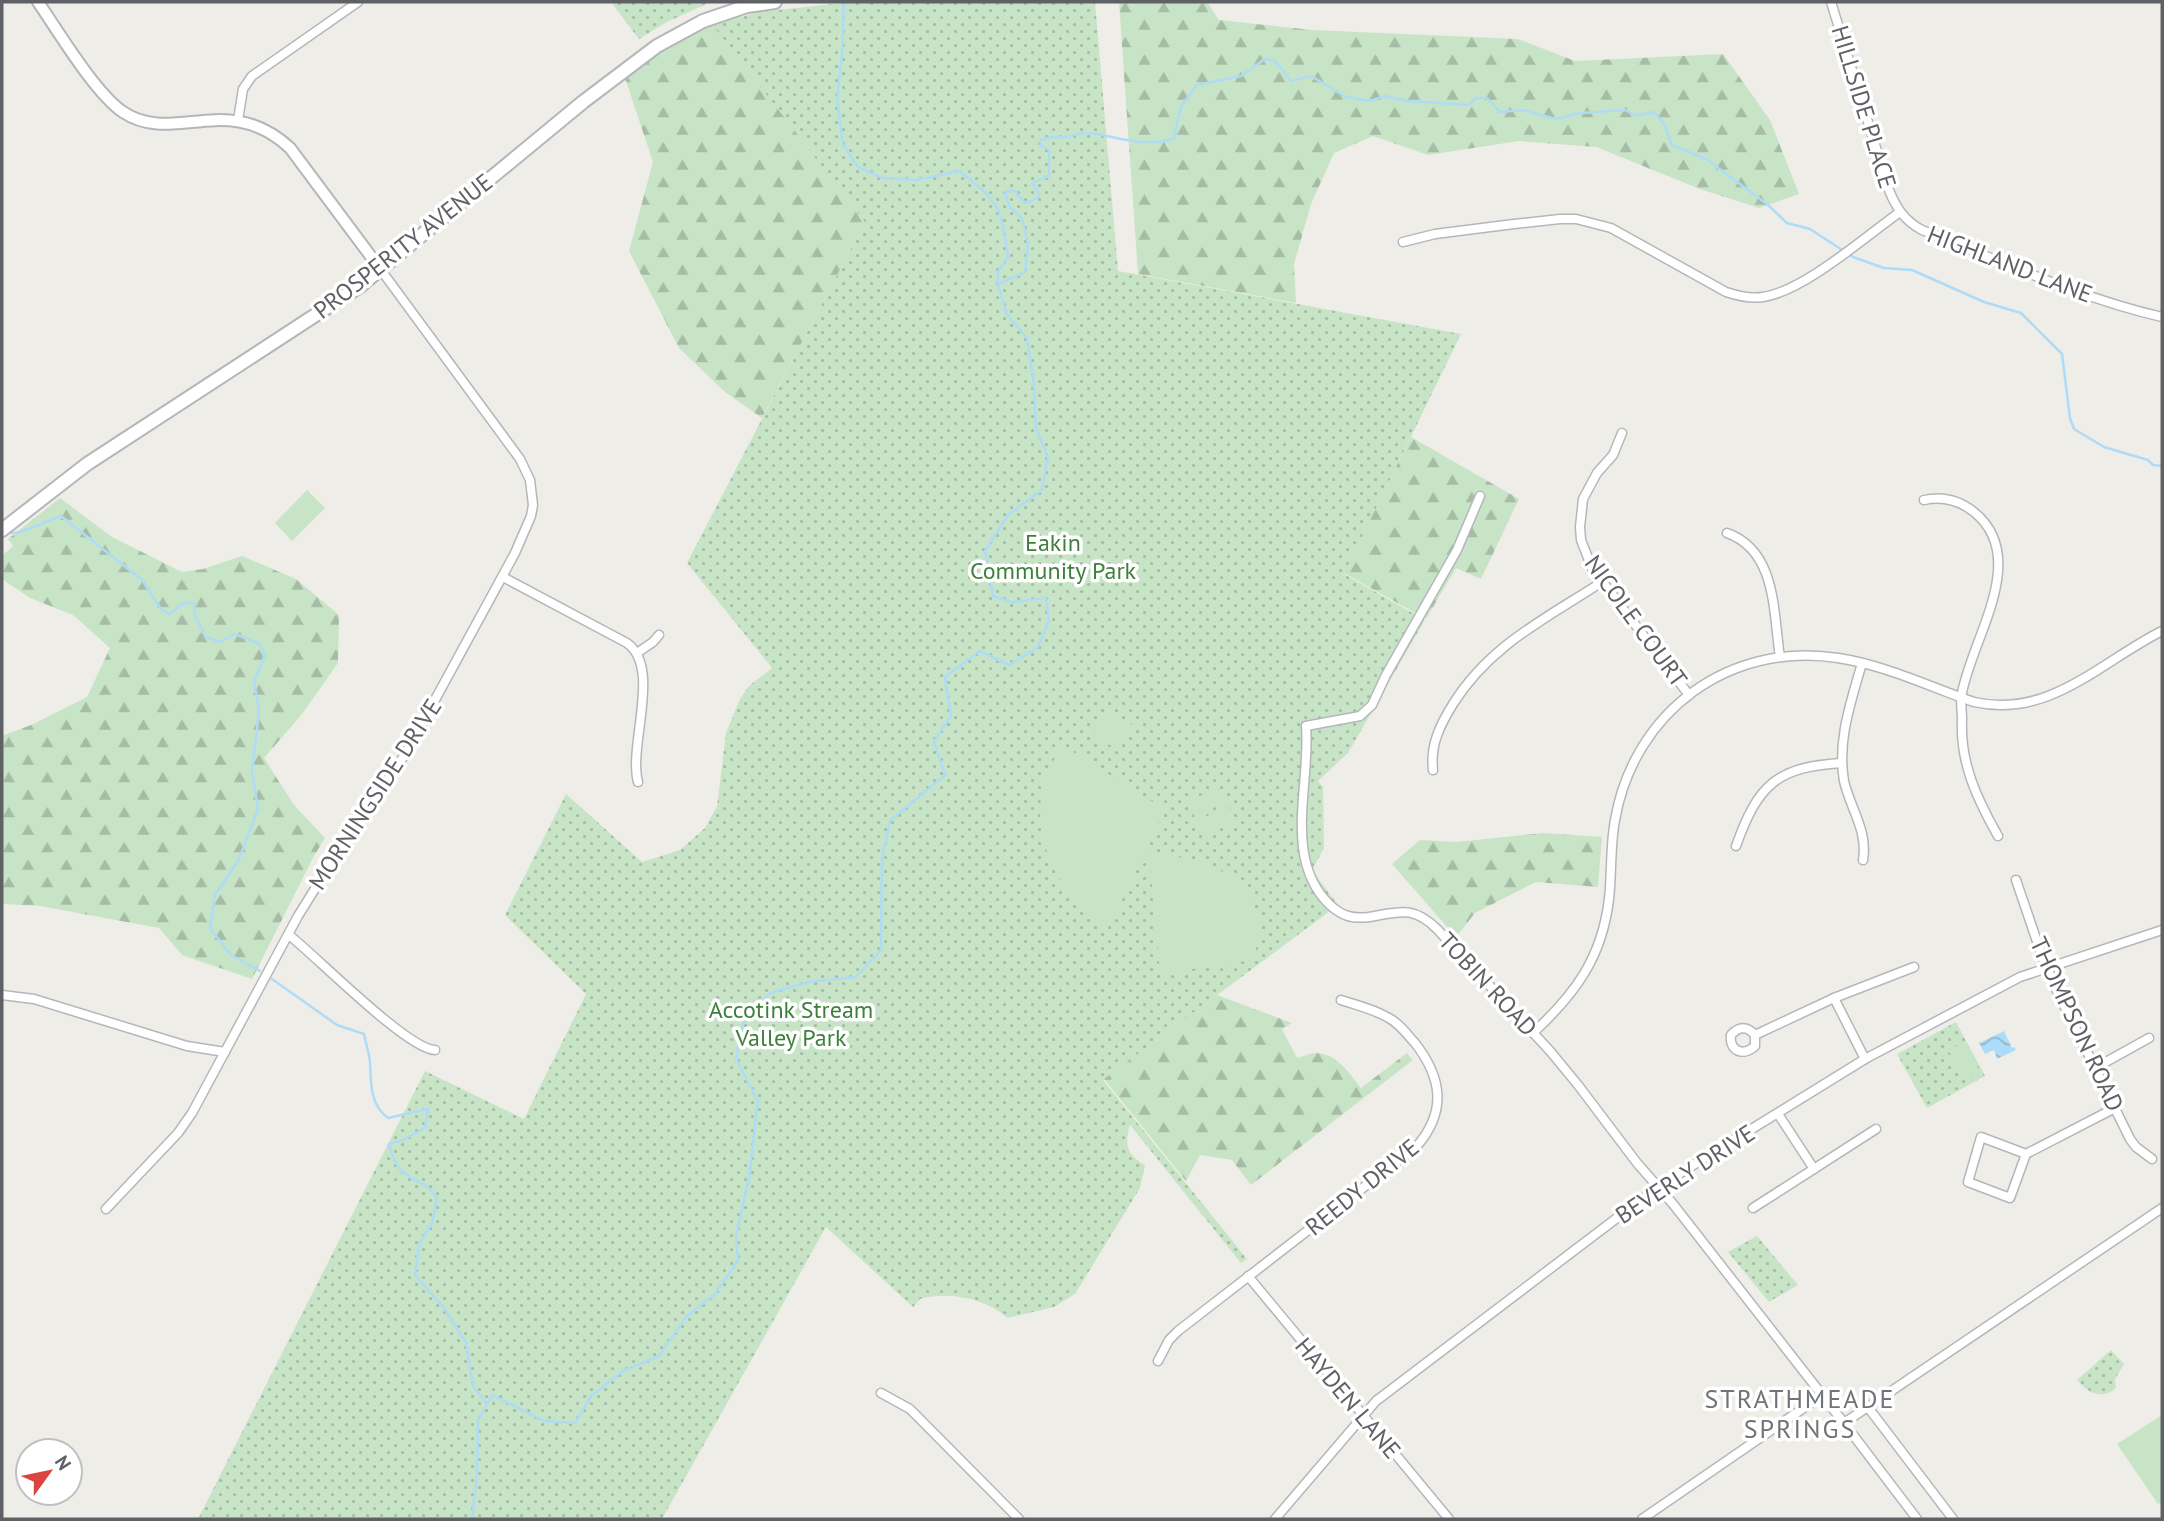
<svg xmlns="http://www.w3.org/2000/svg" width="2164" height="1521" font-family="'PT Sans',sans-serif">
<style>
.grass{fill:url(#grass-dots)}
.forest{fill:url(#forest-firs)}
.garden{fill:#c8e4c6}
.water{fill:url(#water-waves)}
.lines{fill:none;stroke-linecap:round;stroke-linejoin:round}
.stream{stroke:#aedcf8;stroke-width:2.5}
.minor-casing{stroke:#b4b7ba;stroke-width:11}
.tertiary-casing{stroke:#b4b7ba;stroke-width:14}
.secondary-casing{stroke:#b3b6ba;stroke-width:16}
.minor{stroke:#fff;stroke-width:8}
.tertiary{stroke:#fff;stroke-width:10}
.secondary{stroke:#fff;stroke-width:12}
.labels{text-anchor:middle;dominant-baseline:central;stroke-width:7;stroke-linejoin:round;paint-order:stroke}
.street-label{font-size:24px;fill:#5e6266;stroke:#fff}
.park-label{font-size:24px;fill:#3d803c;stroke:#fff}
.neighbourhood-label{font-size:26px;letter-spacing:2px;fill:#707478;stroke:#fff}
</style>
<defs>
<pattern id="grass-dots" width="8" height="8" patternUnits="userSpaceOnUse" patternTransform="scale(1.75)"><rect width="8" height="8" fill="#c8e4c6"/><path d="M2 2h.1M6 6h.1" fill="none" stroke="#a6bca5" stroke-width="1.8" stroke-linecap="round"/></pattern>
<pattern id="forest-firs" width="22" height="20" patternUnits="userSpaceOnUse" patternTransform="scale(1.75)"><rect width="22" height="20" fill="#c8e4c6"/><path d="M5 1l3.5 6h-7zM16 11l3.5 6h-7z" fill="#a6bca5"/></pattern>
<pattern id="water-waves" width="16" height="10" patternUnits="userSpaceOnUse" patternTransform="scale(1.75)"><rect width="16" height="10" fill="#aedcf8"/><path d="M0 5q4-4 8 0t8 0" fill="none" stroke="#91b6cd"/></pattern>
</defs>
<rect width="100%" height="100%" fill="#efede7"/>
<g class="grass">
<polygon points="611,2 711,2 667,22 639,39"/>
<path d="M850,2h245l23,269 343,63 -117,240 81,46 -77,133 -30,28 5,6 1,61 -12,22 26,35 -235,175 144,179 -6,4 -111,-138c-6,20 -3,30 15,40l-5,23 -65,106 -21,13 -46,11c-24,-20 -58,-27 -88,-19l-7,8 -87,-80 -164,292h-464l227,-448 99,48 62,-125 -81,-79 61,-121 76,68 38,-12 25,-22 12,-21 9,-74 14,-34 9,-13 23,-18 -85,-105 177,-340 -153,-198 48,-13z"/>
<polygon points="1956,1022 1985,1076 1927,1108 1897,1054"/>
<polygon points="1757,1236 1798,1285 1769,1302 1728,1252"/>
<path d="M2111,1350l13,14 -9,15 1,9c-14,13 -29,4 -39,-8z"/>
</g>
<g class="forest">
<polygon points="1119,2 1207,2 1219,20 1312,30 1518,39 1575,61 1723,54 1770,120 1799,194 1759,208 1700,189 1596,147 1519,141 1428,155 1373,136 1334,153 1311,204 1294,264 1296,303 1138,274"/>
<polygon points="712,24 865,222 762,418 725,392 679,348 629,251 653,162 625,78 654,55"/>
<polygon points="1411,437 1519,499 1481,579 1456,568 1426,619 1344,573"/>
<polygon points="60,498 112,537 182,572 203,569 242,556 296,579 339,615 338,663 302,714 264,758 294,805 325,838 314,856 252,979 182,955 159,928 40,906 2,904 2,736 31,725 87,697 110,648 73,615 30,598 2,579 2,556 13,546 8,539"/>
<polygon points="1543,833 1602,837 1598,887 1536,882 1475,913 1456,937 1392,864 1420,840 1456,842"/>
<path d="M1217,995l75,28 -10,6 15,29c5,-1 13,-5 18,-5 22,0 34,20 46,35l46,-35 6,7 -162,125 -19,-25 -32,-5 -14,26 -82,-102z"/>
</g>
<g class="garden">
<polygon points="307,490 325,508 292,541 275,523"/>
<polygon points="1106,710 1133,725 1120,750 1092,736"/>
<path d="M1062,745l104,65 -59,120c-46,-32 -80,-94 -62,-150 4,-12 11,-24 17,-35z"/>
<polygon points="1219,787 1226,802 1195,817 1187,802"/>
<polygon points="1228,806 1236,821 1204,836 1196,821"/>
<path d="M1149,854c47,3 99,14 111,69 3,10 -5,26 -7,37l-93,14z"/>
<polygon points="1964,1042 1980,1071 1964,1079 1948,1050"/>
<polygon points="2162,1415 2162,1501 2158,1504 2117,1444"/>
</g>
<polygon class="water" points="2004,1031 2012,1048 2014,1047 2016,1050 1997,1059 1994,1050 1985,1054 1979,1043"/>
<g class="lines">
<g class="stream">
<path d="M999,284l26,-12 3,-28 -6,-26 -13,-12 -4,-14 9,-2 11,13 7,-2 8,-6 -8,-12 17,-7v-26l-8,-4 -1,-5c8,-6 16,-3 26,-4 7,-1 15,-5 22,-4 28,3 58,16 86,5l7,-32 16,-21 44,-9 24,-17 10,2 16,20 20,-5 35,21 24,4 15,-5 22,5 62,4 7,-7h11l13,14 23,-2 33,9 25,-6 44,-3 11,6 18,-4 10,12 8,21 34,14 61,45 20,19 23,6 43,28 31,11 28,2 72,32 37,11 41,41 8,64 4,11 30,18 44,13 5,5 9,1"/>
<path d="M11,533c8,2 38,-13 50,-17l81,64 19,29 9,5 12,-10 12,-2 1,14 11,21 14,5 15,-8 25,10 5,11 -11,26 5,30 -7,61 6,37 -19,50 -24,36 -5,33 21,27 29,16"/>
<path d="M272,979l65,46 27,9c2,10 5,19 6,28 1,22 0,43 18,56l40,-9 -3,19 -22,12 -14,4c11,45 31,27 48,54l-5,25 -13,21 -4,31 29,33 22,35 7,43 14,18"/>
<path d="M472,1519l5,-44 1,-54 14,-26 52,26 31,2 16,-27 32,-25 36,-15 27,-39 28,-22 24,-34 -2,-25 13,-58 9,-77 -22,-42 7,-35 27,-31 39,-11 47,-5 25,-27 1,-92 8,-37 55,-46 -11,-34 17,-25 -6,-39 35,-26 29,14 29,-18 11,-26 -3,-23 -34,4 -19,-6 -8,-45 23,-36 34,-25 6,-33 -12,-29 -2,-43 -7,-47 -21,-25 -8,-29v-12l10,-15c-7,-50 -8,-55 -49,-86l-42,9 -34,-2 -25,-11 -15,-22 -6,-47 5,-42 2,-54"/>
</g>
<defs>
<g id="minor">
<path d="M1831,2l58,188c7,18 16,31 33,40 79,31 157,68 240,87"/>
<polyline points="238,120 243,89 252,76 358,2"/>
<path d="M1403,242l32,-8 79,-10 46,-5h16l35,9 115,64c12,4 24,7 37,5 41,-6 103,-61 137,-85"/>
<polyline points="1622,433 1613,455 1597,473 1583,499 1580,527 1581,540 1592,568 1689,695"/>
<path d="M1480,496l-23,54 -71,125 -14,30 -12,11 -54,10c5,58 -24,133 24,179 12,11 22,14 39,12 30,-5 44,-12 68,12l113,122 28,34 59,78 36,41 171,219 73,96"/>
<path d="M1924,500c18,-4 35,0 50,12 58,47 -5,130 -13,186 0,7 1,15 1,22 -2,43 15,79 36,116"/>
<path d="M1727,533c50,18 46,79 53,124"/>
<path d="M503,577l124,66c35,25 1,102 11,139"/>
<polyline points="637,653 653,642 659,635"/>
<path d="M1862,663c-11,39 -25,77 -18,118 6,27 24,49 19,79"/>
<path d="M1433,770c-3,-25 7,-45 20,-66 37,-59 92,-85 149,-122"/>
<path d="M1736,846c22,-61 40,-79 106,-83"/>
<polyline points="2016,880 2043,959 2057,991 2130,1139 2136,1147 2152,1159"/>
<path d="M289,935c28,22 118,114 146,115"/>
<polyline points="2,995 34,999 187,1046 225,1052"/>
<polyline points="1834,998 1865,1059"/>
<path d="M1533,1033c42,-39 69,-75 76,-134 3,-26 1,-53 6,-79 19,-109 115,-179 223,-162 47,7 92,29 136,44 75,17 126,-40 188,-71"/>
<path d="M1755,1035v11c-12,11 -26,5 -24,-11 8,-9 16,-9 24,0l79,-37 80,-31"/>
<polyline points="2095,1068 2149,1038"/>
<polyline points="1778,1114 1814,1169"/>
<polyline points="2026,1154 2010,1198 1968,1182 1981,1137 2026,1154 2115,1108"/>
<polyline points="1753,1208 1876,1129"/>
<polyline points="106,1209 178,1133 192,1113 298,916 336,855 406,753 515,553 531,516 533,505 530,480 520,459 381,270"/>
<polyline points="1248,1276 1449,1519"/>
<path d="M1158,1361l11,-21 9,-9 239,-185c30,-35 25,-68 -2,-103 -9,-10 -16,-20 -28,-26 -14,-8 -31,-12 -46,-17"/>
<polyline points="881,1393 910,1409 1019,1519"/>
<polyline points="1867,1406 1953,1519"/>
<polyline points="1844,1423 2162,1208"/>
<polyline points="1275,1519 1376,1401 1634,1205 1682,1172 1865,1059 2020,977 2162,930"/>
<polyline points="1642,1519 1821,1396"/>
</g>
<path id="tertiary" d="M38,2c20,29 57,91 85,110 51,34 104,-22 167,36l91,122"/>
<polyline id="secondary" points="2,530 87,464 360,286 583,102 657,46 703,21 747,6 775,2"/>
</defs>
<use href="#minor" class="minor-casing"/>
<use href="#tertiary" class="tertiary-casing"/>
<use href="#secondary" class="secondary-casing"/>
<use href="#minor" class="minor"/>
<use href="#tertiary" class="tertiary"/>
<use href="#secondary" class="secondary"/>
</g>
<g class="labels">
<g class="street-label">
<text transform="translate(1864 107) rotate(73)">HILLSIDE PLACE</text>
<text transform="translate(403 246) rotate(-38)">PROSPERITY AVENUE</text>
<text transform="translate(2010 264) rotate(21)">HIGHLAND LANE</text>
<text transform="translate(1636 621) rotate(54)">NICOLE COURT</text>
<text transform="translate(375 794) rotate(-57)">MORNINGSIDE DRIVE</text>
<text transform="translate(1488 984) rotate(47)">TOBIN ROAD</text>
<text transform="translate(2077 1024) rotate(65)">THOMPSON ROAD</text>
<text transform="translate(1685 1174) rotate(-33)">BEVERLY DRIVE</text>
<text transform="translate(1362 1187) rotate(-39)">REEDY DRIVE</text>
<text transform="translate(1348 1398) rotate(50)">HAYDEN LANE</text>
</g>
<g class="park-label">
<text x="1053" y="542">Eakin<tspan x="1053" dy="28">Community Park</tspan></text>
<text x="791" y="1009">Accotink Stream<tspan x="791" dy="28">Valley Park</tspan></text>
</g>
<g class="neighbourhood-label">
<text x="1800" y="1398">STRATHMEADE<tspan x="1800" dy="30">SPRINGS</tspan></text>
</g>
</g>
<rect width="2164" height="1521" fill="none" stroke="#5e6266" stroke-width="7"/>
<g transform="translate(49 1472) rotate(57)"><circle r="33" fill="#ffffff" stroke="#bfc0c2" stroke-width="2"/>
<path d="M0-5L12 26L0 18L-12 26Z" fill="#dc4441"/>
<text y="-10" font-size="19" font-weight="bold" text-anchor="middle" fill="#5e6266">N</text>
</g>
</svg>
